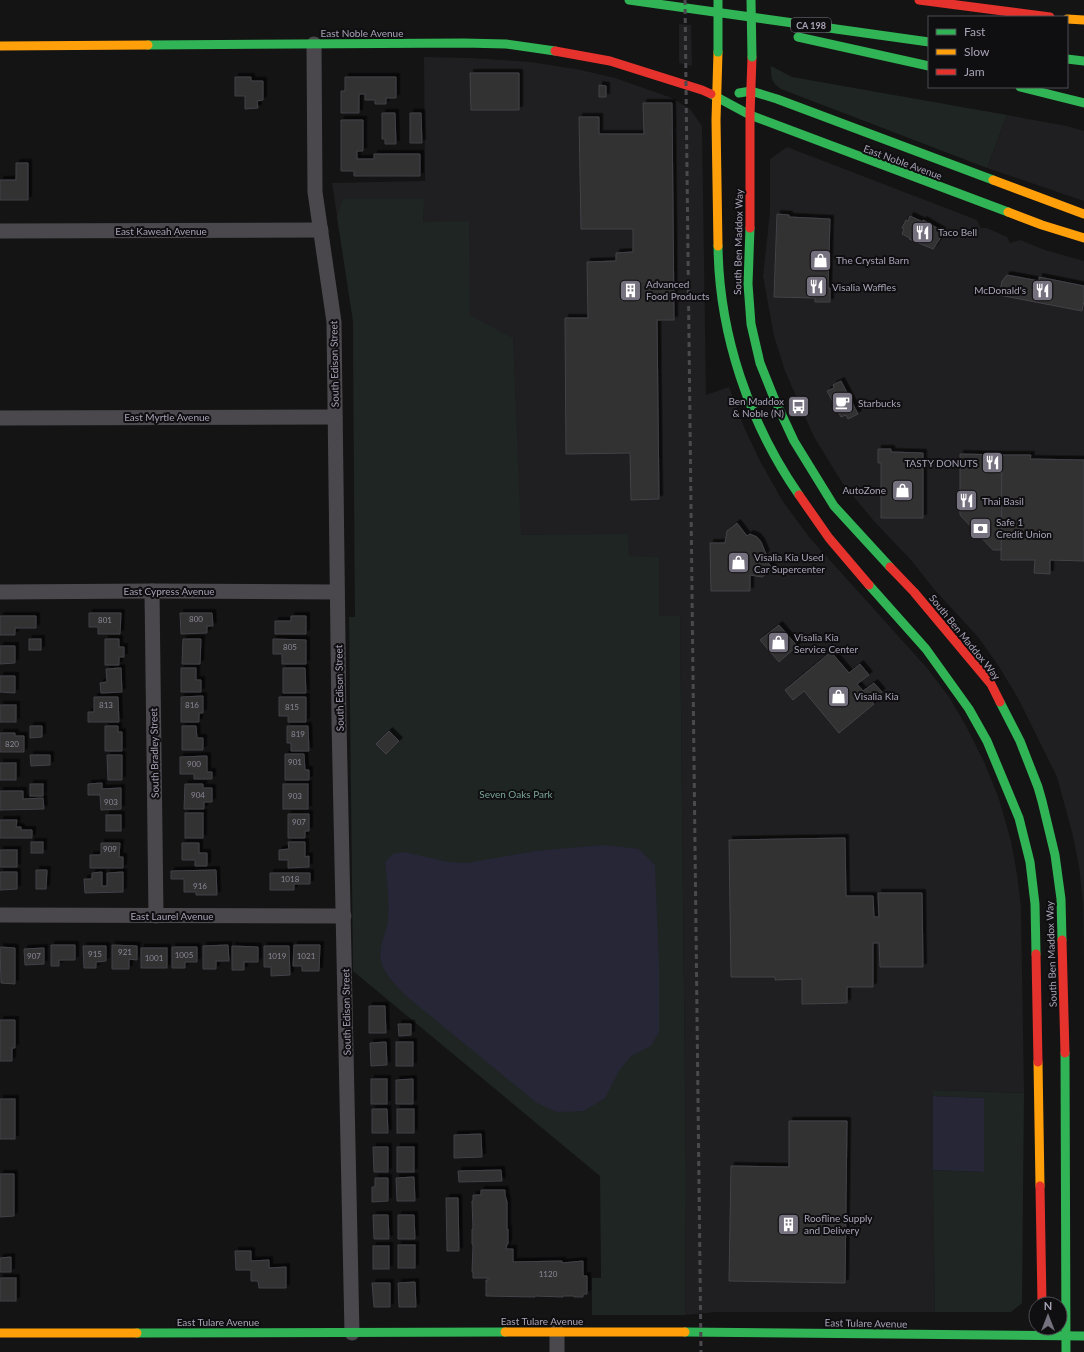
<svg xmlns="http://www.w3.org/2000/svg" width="1084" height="1352" font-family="Lato,sans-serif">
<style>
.built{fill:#1f1e20}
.green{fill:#1e2523}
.water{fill:#272637}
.building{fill:#303033;stroke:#444248;filter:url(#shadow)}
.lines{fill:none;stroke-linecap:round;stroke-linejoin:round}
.street{stroke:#4a484d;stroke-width:15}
.fast{stroke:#30b455;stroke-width:9}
.slow{stroke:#ff9f0a;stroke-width:9}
.jam{stroke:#e5322d;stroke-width:9}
.rail{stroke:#4b494e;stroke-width:3;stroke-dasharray:5 4;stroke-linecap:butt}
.fast-bridge{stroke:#30b455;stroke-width:9}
.labels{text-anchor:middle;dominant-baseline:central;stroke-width:4;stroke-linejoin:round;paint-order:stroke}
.number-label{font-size:8px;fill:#8b8696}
.shield{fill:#0f0e10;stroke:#7b7685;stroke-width:1}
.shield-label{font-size:9px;font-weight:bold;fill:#a9a3b7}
.street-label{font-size:10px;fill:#a9a3b7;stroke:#0f0e10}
.poi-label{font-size:10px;fill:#a9a3b7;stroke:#0f0e10;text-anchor:start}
.park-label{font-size:10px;fill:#79a495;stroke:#0f0e10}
</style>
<defs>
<filter id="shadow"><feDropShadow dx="3.5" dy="-3.5" stdDeviation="0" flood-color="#0009"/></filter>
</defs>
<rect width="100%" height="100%" fill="#141414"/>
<g class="built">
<polygon points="679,24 691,25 692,66 679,63"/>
<polygon points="424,57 471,58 531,62 581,70 615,78 672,98 690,109 702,126 706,395 729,387 744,427 760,461 782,500 809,537 927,668 949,697 966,726 985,764 999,799 1011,841 1017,874 1021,907 1024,1093 933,1090 935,1312 717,1312 685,1315 686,1182 680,616 355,617 353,321 332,183 425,181"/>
<polygon points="1007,115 1067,126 1084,131 1084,201 987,168"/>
<polygon points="787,147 977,220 981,228 987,228 1007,237 1010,243 1020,240 1045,250 1084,261 1084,965 1083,903 1079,866 1073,836 1057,777 1018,698 998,665 978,637 934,589 911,560 873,520 843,484 814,437 785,371 774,336 763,276 770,212 770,159"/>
</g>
<g class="green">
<path d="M771,66l21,11 215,38 -20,53 -206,-79c-10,-7 -10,-11 -10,-23z"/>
<polygon points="343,199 424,199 423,222 469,221 470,315 513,338 521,535 628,534 629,556 659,557 659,616 680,616 686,1182 685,1315 592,1315 592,1278 601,1278 600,1176 353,971 349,617 355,617 353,321 337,217"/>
<polygon points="933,1090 1024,1093 1022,1303 1011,1312 935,1312 933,1170 984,1172 984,1098 933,1096"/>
</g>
<g class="water">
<path d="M603,845l36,4 16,16 4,103v64l-8,14 -20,10 -12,15 -14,27 -21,13 -27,1 -20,-9 -132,-108c-12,-14 -28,-27 -24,-47 1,-9 6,-18 7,-27 2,-18 -1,-40 -3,-59l8,-8 11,-2 44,10 19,1 68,-12z"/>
<polygon points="933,1096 984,1098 984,1172 933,1170"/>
</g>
<g class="building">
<polygon points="470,73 519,73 519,110 471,110"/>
<polygon points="235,77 251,77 251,81 263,81 263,100 257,101 258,108 245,109 245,96 235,96"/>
<polygon points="345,77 396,77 396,98 386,98 386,104 375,104 375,100 365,100 365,94 359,94 359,113 341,113 341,91 345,91"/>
<polygon points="599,85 606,86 606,97 599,97"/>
<polygon points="643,103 672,103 674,320 657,320 659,499 631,500 630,453 566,454 565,318 588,318 587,262 616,261 616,253 633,252 633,229 581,229 579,117 599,117 599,134 644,134"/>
<polygon points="382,113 395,113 396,144 385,144 385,139 382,139"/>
<polygon points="410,113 421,113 422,143 410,143"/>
<polygon points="341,120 363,120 363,151 357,151 357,159 374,159 374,154 420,154 420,176 354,176 354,171 341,171"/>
<polygon points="16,163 28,163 28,200 0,200 0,180 16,180"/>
<polygon points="777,214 789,215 789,217 830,219 828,288 830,288 830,302 815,302 815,298 774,297"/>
<polygon points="910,216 923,222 923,220 942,231 939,236 941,237 933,249 909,239 910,238 902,234 904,229 902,228 906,220 908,221"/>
<polygon points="1007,275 1039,281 1039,277 1084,286 1084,301 1082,311 999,295 1002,281"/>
<polygon points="841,381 858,414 848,419 846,415 841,417 827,391 834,388 833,385"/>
<polygon points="878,449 891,449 891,452 923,453 923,518 881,518 881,463 878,463"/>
<polygon points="960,454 1002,455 1002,550 993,550 960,515"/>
<polygon points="1002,455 1031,455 1030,459 1084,460 1084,561 1050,560 1050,574 1034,573 1035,560 1001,560"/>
<polygon points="737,523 747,536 750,534 757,537 761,542 766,554 763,556 773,569 762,577 750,575 750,591 711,591 710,543 725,543 727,531"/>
<polygon points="89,613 121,613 120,634 98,634 98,627 89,627"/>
<polygon points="180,613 212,613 213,626 207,626 207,633 181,634"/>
<polygon points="0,616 36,616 36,628 15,628 15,635 0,635"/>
<polygon points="291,616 306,616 306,634 275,634 275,621 291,621"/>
<polygon points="779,625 797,646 779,662 760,640"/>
<rect x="29" y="639" width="12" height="11"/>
<polygon points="105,639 119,639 119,647 124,647 124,657 119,657 119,665 105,665"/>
<polygon points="183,639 201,639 200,664 182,664"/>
<polygon points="273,639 306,640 306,664 282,664 282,654 273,654"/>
<polygon points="0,646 15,646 15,663 0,664"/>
<polygon points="831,652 849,673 860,664 869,675 857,684 874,704 839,733 804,691 793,700 785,690"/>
<polygon points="121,668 122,692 101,693 100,683 107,682 106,669"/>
<polygon points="181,668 196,668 196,680 201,680 201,692 181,692"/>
<polygon points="283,668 305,668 306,693 283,693"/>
<polygon points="0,676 15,676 15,693 0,692"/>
<polygon points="874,683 882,692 871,701 863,691"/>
<polygon points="203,696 203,713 199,713 199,722 181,722 181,697"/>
<polygon points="94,697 118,697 119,722 88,722 88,712 94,712"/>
<polygon points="279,697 306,697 306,722 288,722 288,716 279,716"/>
<rect x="0" y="705" width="16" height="17"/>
<polygon points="30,726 42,726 42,737 30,738"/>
<polygon points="105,726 118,726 118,732 122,732 122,751 105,751"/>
<polygon points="182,726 196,726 197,738 203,738 203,750 182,750"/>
<polygon points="287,726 308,726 309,751 291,751 291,743 287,743"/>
<polygon points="389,731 399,741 386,754 376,744"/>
<polygon points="0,733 15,733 15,736 24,736 24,752 0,752"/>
<polygon points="285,754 304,754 305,770 309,770 309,780 285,780"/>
<polygon points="30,755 50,755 50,765 31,766"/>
<polygon points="107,755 122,755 122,780 108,780"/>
<polygon points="207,756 207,772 212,772 212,779 194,779 194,774 180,774 180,757"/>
<rect x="0" y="763" width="16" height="17"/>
<polygon points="102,783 102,789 121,788 121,809 101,810 100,795 88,795 88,784"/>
<rect x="30" y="784" width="13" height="12"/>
<polygon points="185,784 203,784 203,788 212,788 212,802 204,802 204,809 184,809"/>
<rect x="283" y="784" width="25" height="25"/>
<polygon points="0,791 23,791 23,799 43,798 44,809 0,810"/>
<rect x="185" y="813" width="18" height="25"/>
<polygon points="288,814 309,814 309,831 305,831 305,838 288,838"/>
<rect x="106" y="815" width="15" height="16"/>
<polygon points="0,820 17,820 16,827 21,827 21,830 32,830 32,838 0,838"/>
<polygon points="845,838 846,896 873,896 874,917 879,917 878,893 922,893 923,967 880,967 879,943 873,943 873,987 847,987 847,1003 802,1004 802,979 775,980 775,977 731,977 729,840"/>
<rect x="31" y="842" width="12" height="11"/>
<polygon points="288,842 305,842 305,857 309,856 309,867 288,868 288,860 279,860 279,850 289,849"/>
<polygon points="101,843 120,843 119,857 123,857 123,868 90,868 90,855 101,855"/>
<polygon points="182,843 199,843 199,853 207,853 207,866 195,866 195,860 182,860"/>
<rect x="0" y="850" width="17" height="17"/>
<polygon points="36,870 47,870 46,889 36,889"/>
<polygon points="216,870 217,895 196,895 196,892 184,892 184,879 171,879 171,871"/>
<polygon points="0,872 17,872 17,889 0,890"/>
<polygon points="102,872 102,886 107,886 107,873 123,872 123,892 85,893 84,879 92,879 92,873"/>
<polygon points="270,873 310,873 310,884 294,884 294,890 270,890"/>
<polygon points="51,945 75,945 75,960 59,960 59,966 51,966"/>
<polygon points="112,945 137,946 137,960 129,959 129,969 112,969"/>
<polygon points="228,945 229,961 216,961 216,969 203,969 203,946"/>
<polygon points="294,945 320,945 319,971 302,971 302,966 293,966"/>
<polygon points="83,946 106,946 106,961 96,962 96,968 84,968"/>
<polygon points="232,946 258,947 258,962 244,962 244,970 232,970"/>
<polygon points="264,946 289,946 290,975 271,976 271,967 264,967"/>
<polygon points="0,947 15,948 15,984 1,983"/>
<polygon points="172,947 197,947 197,962 185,962 185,968 172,968"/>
<polygon points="44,948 44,964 25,965 24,949"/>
<rect x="141" y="948" width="26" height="20"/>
<polygon points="369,1006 385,1006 386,1033 369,1033"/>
<polygon points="0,1020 15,1020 15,1048 12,1048 12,1061 0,1061"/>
<polygon points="398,1024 411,1024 411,1035 399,1036"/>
<polygon points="386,1042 387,1065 371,1066 370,1043"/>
<rect x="396" y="1042" width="17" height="24"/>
<rect x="371" y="1079" width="16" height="25"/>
<polygon points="413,1079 413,1104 396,1104 396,1080"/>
<rect x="0" y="1099" width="15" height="40"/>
<polygon points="372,1109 387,1109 388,1133 372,1133"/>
<rect x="397" y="1109" width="17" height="24"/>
<polygon points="789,1121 847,1121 845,1283 729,1281 731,1166 789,1167"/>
<polygon points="481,1134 482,1157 454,1158 454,1135"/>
<polygon points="373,1147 388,1147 388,1172 374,1172"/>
<rect x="397" y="1147" width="17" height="25"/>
<polygon points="501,1170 502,1181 459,1182 458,1171"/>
<polygon points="0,1174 14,1174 14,1216 0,1217"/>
<polygon points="414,1177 415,1201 397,1201 396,1178"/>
<polygon points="375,1178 388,1178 388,1201 372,1202 372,1187 375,1187"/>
<polygon points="481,1190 505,1190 505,1195 507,1202 507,1229 508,1229 508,1244 507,1244 506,1249 513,1249 513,1262 562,1261 562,1263 583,1261 583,1276 587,1276 587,1294 583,1294 583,1297 574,1297 574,1296 563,1296 563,1297 535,1296 535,1297 486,1296 486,1280 488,1280 488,1278 473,1278 473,1272 472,1272 473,1245 472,1244 472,1229 473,1229 472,1201 473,1201 473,1195 481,1195"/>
<polygon points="446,1198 458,1198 459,1251 447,1251"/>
<polygon points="373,1215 388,1215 389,1239 374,1239"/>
<polygon points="398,1215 414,1215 415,1239 398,1239"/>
<rect x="398" y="1245" width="17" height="23"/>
<rect x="373" y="1246" width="16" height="23"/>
<polygon points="235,1251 251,1251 251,1261 269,1260 269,1268 286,1267 286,1288 259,1288 258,1281 251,1281 251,1270 236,1270"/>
<polygon points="11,1257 11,1272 0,1272 0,1258"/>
<rect x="0" y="1278" width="16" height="23"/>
<polygon points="415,1282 416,1307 399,1307 398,1283"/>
<polygon points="372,1283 390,1283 390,1307 374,1307"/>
</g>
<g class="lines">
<g class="street">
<polyline points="314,44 315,192 334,322 339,721 352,1333"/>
<polyline points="0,231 321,230"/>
<polyline points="0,418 335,417"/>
<polyline points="152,591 156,916"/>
<polyline points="0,592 152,591 337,592"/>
<polyline points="0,915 344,916"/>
<polyline points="557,1332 557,1352"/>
</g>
<g class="fast">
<polyline points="629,0 929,42"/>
<polyline points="798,37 929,66"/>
<polyline points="148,45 464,43 506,44 555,51"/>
<polyline points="1067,59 1084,61"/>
<polyline points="1020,87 1084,103"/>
<polyline points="739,93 751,91 777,99 993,180"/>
<polyline points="711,94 750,115 1008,212"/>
<polyline points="750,228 748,284 751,324 760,363 774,398 794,441 834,506 890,567"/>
<path d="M718,246c1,88 31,177 81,249"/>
<polyline points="869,585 926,649 969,709 987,741 1019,818 1030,862 1035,904 1036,954"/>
<polyline points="1000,702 1020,741 1038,787 1042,801 1055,855 1061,899 1062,940"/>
<polyline points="1065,1053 1066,1352"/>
<polyline points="685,1332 1084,1336"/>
<polyline points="137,1333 505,1332"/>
</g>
<g class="slow">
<polyline points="1067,19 1084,20"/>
<polyline points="0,46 148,45"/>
<polyline points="993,180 1084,214"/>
<polyline points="1008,212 1042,225 1084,238"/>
<polyline points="718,246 716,120 718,52"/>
<polyline points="1038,1062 1040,1186"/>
<polyline points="505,1332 685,1332"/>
<polyline points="0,1333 137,1333"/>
</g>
<g class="jam">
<polyline points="919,0 1050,17"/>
<polyline points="555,51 610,61 702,90 711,94"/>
<polyline points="750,228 750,115 752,57"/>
<polyline points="799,495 829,538 869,585"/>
<polyline points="890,567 914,592 991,684 1000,702"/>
<polyline points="1062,940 1065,1053"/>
<polyline points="1036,954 1038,1062"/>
<polyline points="1040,1186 1042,1304"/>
</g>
<polyline class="rail" points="685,0 701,1352"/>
<g class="fast-bridge">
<polyline points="718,0 718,52"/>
<polyline points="751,0 752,57"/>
</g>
</g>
<defs>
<symbol id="restaurant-square" viewBox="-11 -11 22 22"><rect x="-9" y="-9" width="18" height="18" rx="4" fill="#75717e" stroke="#0f0e10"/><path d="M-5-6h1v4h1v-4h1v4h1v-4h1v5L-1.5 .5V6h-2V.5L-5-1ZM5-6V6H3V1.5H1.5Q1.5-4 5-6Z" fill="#fff"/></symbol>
<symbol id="shop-square" viewBox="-11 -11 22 22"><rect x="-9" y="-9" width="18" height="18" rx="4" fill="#75717e" stroke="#0f0e10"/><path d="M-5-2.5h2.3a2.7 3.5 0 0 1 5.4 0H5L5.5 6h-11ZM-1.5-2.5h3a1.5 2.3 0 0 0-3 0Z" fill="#fff"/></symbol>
<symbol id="building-square" viewBox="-11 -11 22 22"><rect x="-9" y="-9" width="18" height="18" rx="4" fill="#75717e" stroke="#0f0e10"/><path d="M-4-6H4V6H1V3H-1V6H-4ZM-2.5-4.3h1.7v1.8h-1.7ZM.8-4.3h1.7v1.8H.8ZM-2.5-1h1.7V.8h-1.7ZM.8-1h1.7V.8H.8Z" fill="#fff"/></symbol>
<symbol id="cafe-square" viewBox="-11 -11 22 22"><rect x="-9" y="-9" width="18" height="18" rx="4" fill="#75717e" stroke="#0f0e10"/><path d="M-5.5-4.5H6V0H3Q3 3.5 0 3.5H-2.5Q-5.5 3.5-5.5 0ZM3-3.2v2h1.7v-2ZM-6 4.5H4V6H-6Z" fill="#fff"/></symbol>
<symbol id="bus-square" viewBox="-11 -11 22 22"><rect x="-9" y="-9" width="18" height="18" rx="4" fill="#75717e" stroke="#0f0e10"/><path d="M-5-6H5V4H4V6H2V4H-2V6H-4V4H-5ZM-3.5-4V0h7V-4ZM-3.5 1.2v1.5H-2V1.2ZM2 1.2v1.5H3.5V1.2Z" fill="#fff"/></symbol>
<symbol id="bank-square" viewBox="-11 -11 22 22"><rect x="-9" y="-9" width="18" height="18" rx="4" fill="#75717e" stroke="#0f0e10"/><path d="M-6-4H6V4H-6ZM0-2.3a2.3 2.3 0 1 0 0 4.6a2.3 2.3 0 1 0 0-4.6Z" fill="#fff"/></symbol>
</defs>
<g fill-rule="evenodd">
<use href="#restaurant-square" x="910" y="220" width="25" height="25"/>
<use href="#shop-square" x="808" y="248" width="25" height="25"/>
<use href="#restaurant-square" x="804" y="274" width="25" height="25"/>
<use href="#building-square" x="618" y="278" width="25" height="25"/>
<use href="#restaurant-square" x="1030" y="278" width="25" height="25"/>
<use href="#cafe-square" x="830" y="390" width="25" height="25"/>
<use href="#bus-square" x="786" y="394" width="25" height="25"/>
<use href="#restaurant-square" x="980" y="450" width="25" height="25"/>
<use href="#shop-square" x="890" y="478" width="25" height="25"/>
<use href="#restaurant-square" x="954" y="488" width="25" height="25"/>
<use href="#bank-square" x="968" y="516" width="25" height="25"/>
<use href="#shop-square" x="726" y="550" width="25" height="25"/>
<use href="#shop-square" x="766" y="630" width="25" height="25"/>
<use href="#shop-square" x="826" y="684" width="25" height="25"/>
<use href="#building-square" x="776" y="1212" width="25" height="25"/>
</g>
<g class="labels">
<g class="number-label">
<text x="196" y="619">800</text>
<text x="105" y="620">801</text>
<text x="290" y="647">805</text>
<text x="106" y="705">813</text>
<text x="192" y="705">816</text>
<text x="292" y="707">815</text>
<text x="298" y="734">819</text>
<text x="12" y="744">820</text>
<text x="295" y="762">901</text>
<text x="194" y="764">900</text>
<text x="198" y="795">904</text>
<text x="295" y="796">903</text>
<text x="111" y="802">903</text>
<text x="299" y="822">907</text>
<text x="110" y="849">909</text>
<text x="290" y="879">1018</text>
<text x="200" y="886">916</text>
<text x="125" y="952">921</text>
<text x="95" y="954">915</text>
<text x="184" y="955">1005</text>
<text x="34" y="956">907</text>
<text x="277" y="956">1019</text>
<text x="306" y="956">1021</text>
<text x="154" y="958">1001</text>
<text x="548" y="1274">1120</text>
</g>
<rect class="shield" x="791" y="18" width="40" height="14" rx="3"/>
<g class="shield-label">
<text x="811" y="25">CA 198</text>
</g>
<g class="street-label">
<text x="362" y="33">East Noble Avenue</text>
<text transform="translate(903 162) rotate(20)">East Noble Avenue</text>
<text x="161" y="231">East Kaweah Avenue</text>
<text transform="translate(738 242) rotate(-89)">South Ben Maddox Way</text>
<text transform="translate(334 364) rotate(-91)">South Edison Street</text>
<text x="167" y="417">East Myrtle Avenue</text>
<text x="169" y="591">East Cypress Avenue</text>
<text transform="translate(965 637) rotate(51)">South Ben Maddox Way</text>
<text transform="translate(339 688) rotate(-91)">South Edison Street</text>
<text transform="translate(154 753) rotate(-91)">South Bradley Street</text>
<text x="172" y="916">East Laurel Avenue</text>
<text transform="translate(1051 954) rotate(-92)">South Ben Maddox Way</text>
<text transform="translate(346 1012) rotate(-91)">South Edison Street</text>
<text x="542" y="1321">East Tulare Avenue</text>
<text x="218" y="1322">East Tulare Avenue</text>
<text transform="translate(866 1323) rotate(1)">East Tulare Avenue</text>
</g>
<g class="poi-label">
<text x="938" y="232">Taco Bell</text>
<text x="836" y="260">The Crystal Barn</text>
<text x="646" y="284">Advanced<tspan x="646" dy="12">Food Products</tspan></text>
<text x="832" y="287">Visalia Waffles</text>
<text x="1026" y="290" text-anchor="end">McDonald's</text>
<text x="784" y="401" text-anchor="end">Ben Maddox<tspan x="784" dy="12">&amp; Noble (N)</tspan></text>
<text x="858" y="403">Starbucks</text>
<text x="978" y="463" text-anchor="end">TASTY DONUTS</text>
<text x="886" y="490" text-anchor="end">AutoZone</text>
<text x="982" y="501">Thai Basil</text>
<text x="996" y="522">Safe 1<tspan x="996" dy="12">Credit Union</tspan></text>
<text x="754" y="557">Visalia Kia Used<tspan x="754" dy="12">Car Supercenter</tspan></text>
<text x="794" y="637">Visalia Kia<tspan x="794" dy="12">Service Center</tspan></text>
<text x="854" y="696">Visalia Kia</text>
<text x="804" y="1218">Roofline Supply<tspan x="804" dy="12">and Delivery</tspan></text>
</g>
<g class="park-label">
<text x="516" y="794">Seven Oaks Park</text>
</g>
</g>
<rect x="928" y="16" width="140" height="72" fill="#0f0e10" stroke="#4d4a53"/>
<rect x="936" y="29" width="20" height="6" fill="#30b455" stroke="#4d4a53"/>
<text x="964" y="36" font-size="12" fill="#a9a3b7">Fast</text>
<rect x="936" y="49" width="20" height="6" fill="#ff9f0a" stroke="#4d4a53"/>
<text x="964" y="56" font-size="12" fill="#a9a3b7">Slow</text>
<rect x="936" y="69" width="20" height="6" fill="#e5322d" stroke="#4d4a53"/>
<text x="964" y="76" font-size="12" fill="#a9a3b7">Jam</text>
<g transform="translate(1048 1316)"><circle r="19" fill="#0f0e10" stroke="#4d4a53"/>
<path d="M0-3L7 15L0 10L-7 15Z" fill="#75717e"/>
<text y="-6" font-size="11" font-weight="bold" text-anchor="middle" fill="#a9a3b7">N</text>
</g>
</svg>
